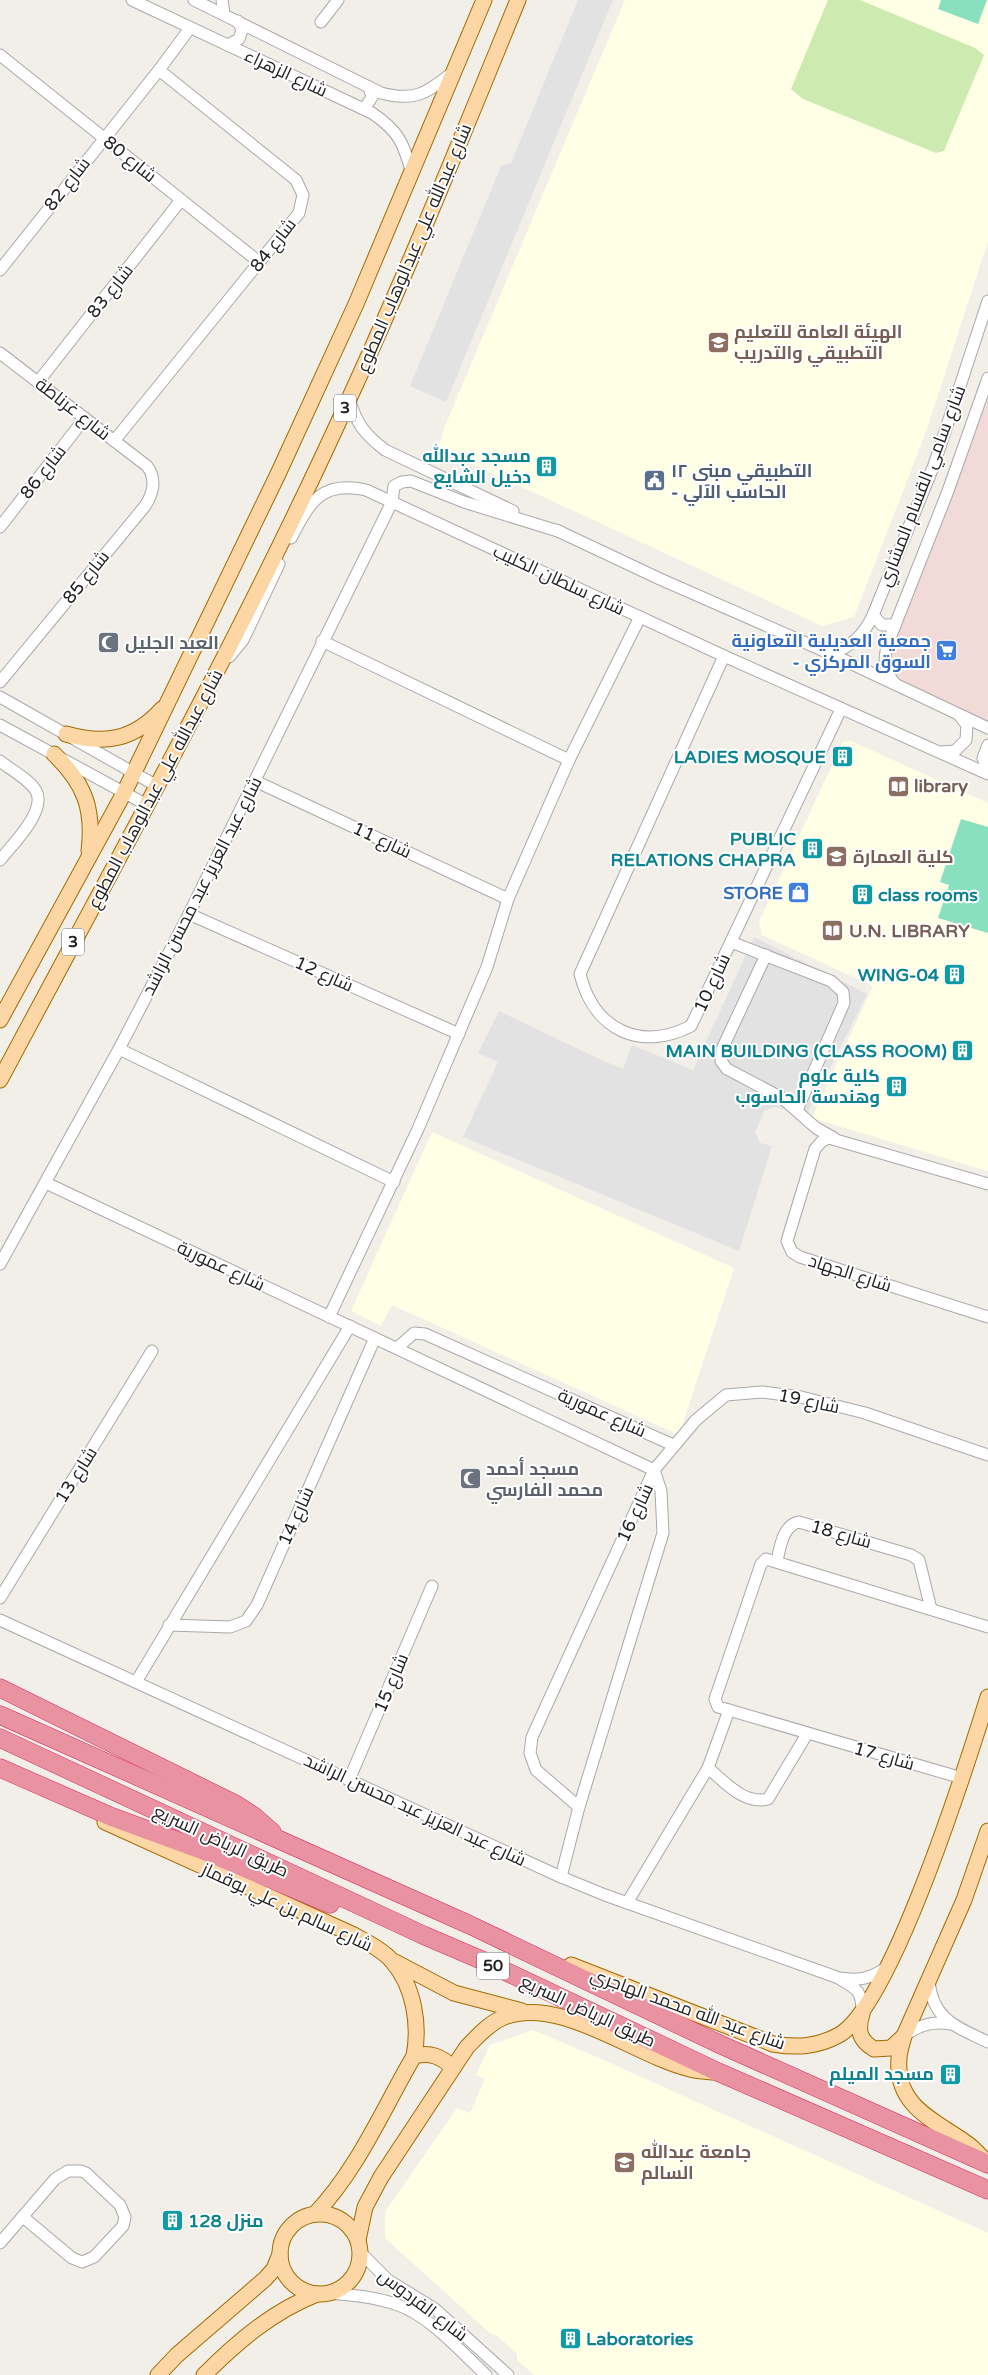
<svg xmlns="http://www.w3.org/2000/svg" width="988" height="2375" font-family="'Varela Round',Cairo,sans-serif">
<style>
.commercial{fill:#f2dad9}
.education{fill:#ffffe5}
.grass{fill:#cdebb0}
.pitch{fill:#88e0be}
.parking{fill:#e2e2e2}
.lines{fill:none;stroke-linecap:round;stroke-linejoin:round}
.minor-casing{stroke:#a9a9a9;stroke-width:13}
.major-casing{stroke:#a06b00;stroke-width:17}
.highway-casing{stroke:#dc2a67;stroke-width:19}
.minor{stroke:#fff;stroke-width:11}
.major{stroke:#fcd6a4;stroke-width:15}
.highway{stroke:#e892a2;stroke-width:18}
.labels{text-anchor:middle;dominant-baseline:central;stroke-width:4;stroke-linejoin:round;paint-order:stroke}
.shield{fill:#fff;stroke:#646464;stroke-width:1}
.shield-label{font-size:16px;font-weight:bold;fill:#222}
.street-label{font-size:18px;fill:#222;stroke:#fff}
.education-label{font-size:18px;font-weight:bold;fill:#785e54;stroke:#fff;text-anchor:start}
.culture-label{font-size:18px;font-weight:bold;fill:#0d838f;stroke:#fff;text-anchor:end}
.service-label{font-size:18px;font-weight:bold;fill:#4e5e75;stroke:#fff;text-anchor:start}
.shop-label{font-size:18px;font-weight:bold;fill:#366cbe;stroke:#fff;text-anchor:end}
.worship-label{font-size:18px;font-weight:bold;fill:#5b616d;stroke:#fff;text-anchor:start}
</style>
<rect width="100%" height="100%" fill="#f2efe9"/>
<polygon class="commercial" points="988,377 988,727 895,684 885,655"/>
<g class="education">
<polygon points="625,0 988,0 988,241 926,432 854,617 822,626 438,448 445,426"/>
<polygon points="851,741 988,803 988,1171 812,1118 873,986 762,935 759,922 843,742"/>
<polygon points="432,1132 734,1268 679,1435 392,1305 381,1326 351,1311"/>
<polygon points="533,2030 599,2058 988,2233 988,2375 534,2375 517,2360 517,2354 512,2349 496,2335 491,2334 385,2238 385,2212 457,2108 470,2113 485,2079 476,2075 490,2045"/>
</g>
<polygon class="grass" points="828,0 860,0 975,48 984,55 944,151 936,153 803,99 791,89"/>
<g class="pitch">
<polygon points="941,0 987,0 978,24 938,9"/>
<polygon points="961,819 988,827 988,933 938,918 949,885 940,882"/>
</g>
<g class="parking">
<polygon points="578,0 613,0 446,402 410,386 501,166 511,163"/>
<polygon points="754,937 867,994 807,1114 773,1107 764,1111 755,1132 760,1143 772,1146 739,1251 463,1137 498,1062 478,1053 499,1011 597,1058 623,1069 632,1045 693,1070"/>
</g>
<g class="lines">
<defs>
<g id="minor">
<path d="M132,0l240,113c27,18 32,31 40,61"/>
<path d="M194,0l187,93c34,9 46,0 72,-21"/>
<polyline points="222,0 224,14"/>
<polyline points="321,22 338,0"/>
<polyline points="228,45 239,39 242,30 238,21"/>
<polyline points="0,55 259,262"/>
<polyline points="361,108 366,106 372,97 369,87"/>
<polyline points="0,270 159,70 190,28"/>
<path d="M0,353l147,113c10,13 6,28 -2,40l-145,176"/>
<polyline points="38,382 181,200"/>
<path d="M349,399c8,25 15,35 36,51l128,61"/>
<polyline points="114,441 299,213 303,195 296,180 159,70"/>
<polyline points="0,527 85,418"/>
<polyline points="556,530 660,579 831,654 988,728"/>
<path d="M291,538c19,-36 30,-58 75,-48l358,166 264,118"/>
<polyline points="873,615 882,625 895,625"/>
<polyline points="322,641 569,760"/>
<path d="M831,654c21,-8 33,-19 42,-39l61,-150 54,-164"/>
<path d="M724,656l-144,318c14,56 60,78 111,52l150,-317"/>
<polyline points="229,657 243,640 279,564"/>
<path d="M895,684c-11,-14 -12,-24 -7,-41l60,-152 40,-113"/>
<polyline points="0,697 157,786"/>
<polyline points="0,725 147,805"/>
<polyline points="988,745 983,758 988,772"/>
<polyline points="941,752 955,751 966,740 967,725 959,715"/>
<path d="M0,761c11,9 29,18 36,30 11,20 -24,54 -36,69"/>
<polyline points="255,781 508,899"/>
<polyline points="189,914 459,1034"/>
<polyline points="731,942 831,981 843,992 844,1003 797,1110"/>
<polyline points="766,955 723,1047 721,1061 727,1069 782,1098 816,1128 834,1138"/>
<polyline points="119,1049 394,1182"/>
<polyline points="46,1183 654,1470"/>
<polyline points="988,1184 829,1138 822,1141 815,1149 787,1241 792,1252 800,1257 988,1317"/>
<polyline points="0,1264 119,1049 189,914 392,502 394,486 402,482 411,481 464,502 561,532"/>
<polyline points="329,1317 418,1129 487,967 508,899 569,760 640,617"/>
<polyline points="397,1348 414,1333 425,1334 673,1445"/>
<path d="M777,1561c3,-14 6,-36 22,-39l112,33 8,5 12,49"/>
<polyline points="0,1598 152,1351"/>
<path d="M0,1620l561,257 44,18 234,83c19,3 32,1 48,-11"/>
<polyline points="169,1625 230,1627 246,1621 257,1605 375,1338"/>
<polyline points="136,1682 350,1326"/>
<path d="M708,1768c17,14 36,37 60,31l39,-65"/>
<polyline points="962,1778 729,1710 718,1707 715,1699 761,1564 766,1559 988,1627"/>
<polyline points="349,1780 432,1586"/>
<polyline points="579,1807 536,1770 530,1753 532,1737 654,1470 696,1420 726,1395 762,1392 801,1397 865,1413 988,1455"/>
<polyline points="561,1877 579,1807 663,1533 661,1491 654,1470"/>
<polyline points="627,1903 708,1768 729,1710"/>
<path d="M840,1979c17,10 22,12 22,33"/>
<path d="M929,1980c3,40 28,47 59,62"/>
<path d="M904,2036c15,-11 28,-15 47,-12"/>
<polyline points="0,2243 55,2179 68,2171 81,2171 86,2173 120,2205 125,2217 123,2226 94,2257 82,2262 72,2258 23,2217"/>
<polyline points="361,2253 388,2280 435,2309 508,2375"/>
<path d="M329,2293c24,2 47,4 69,12 32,11 63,47 88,70"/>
</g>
<g id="major">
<path d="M66,734c39,11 68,6 96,-25"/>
<path d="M54,754c31,30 40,55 35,97"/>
<polyline points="0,1020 124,793 278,474 356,304 484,0"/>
<path d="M0,1080c120,-225 244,-449 349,-681 60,-131 114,-265 169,-399"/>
<path d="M105,1822l249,113c12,7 29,15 38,26 22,25 28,64 22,95 -31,53 -56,113 -99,158"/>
<polyline points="395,1962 454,1993 522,2011"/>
<path d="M571,1965l202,79c24,4 44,3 66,-9 52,-29 129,-274 149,-338"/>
<path d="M862,2014c-5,16 -3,26 12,35l17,-1 13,-12"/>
<path d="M414,2056c16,-4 27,0 39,12"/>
<path d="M985,2161c-6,-7 -12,-14 -20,-19 -31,-22 -70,-36 -66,-83 0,-7 3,-15 5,-23l60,-136 24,-69"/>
<circle cx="320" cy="2254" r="40"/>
<path d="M358,2240l7,-33 16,-30 86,-130c10,-10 21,-23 35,-29 57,-24 133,38 188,51 7,2 15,2 23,3"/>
<polyline points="158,2375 177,2355 265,2279 274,2269 280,2254"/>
<path d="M204,2375c33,-33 69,-64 113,-81"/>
</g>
<g id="highway">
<polyline points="0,1688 235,1804 255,1817 272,1832"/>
<polyline points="0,1715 470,1925 717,2043 988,2164"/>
<polyline points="0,1738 423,1935 486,1962 718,2072 988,2190"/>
<polyline points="0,1768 112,1817 202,1850 330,1904"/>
</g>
</defs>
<use href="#minor" class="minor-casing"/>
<use href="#major" class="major-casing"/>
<use href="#highway" class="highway-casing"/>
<use href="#minor" class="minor"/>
<use href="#major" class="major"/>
<use href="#highway" class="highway"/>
</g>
<defs>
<symbol id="university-square" viewBox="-11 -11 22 22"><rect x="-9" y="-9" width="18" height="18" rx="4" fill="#8d6e63" stroke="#fff"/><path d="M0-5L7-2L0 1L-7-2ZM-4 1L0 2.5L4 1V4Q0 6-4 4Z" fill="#fff"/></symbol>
<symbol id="building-square" viewBox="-11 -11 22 22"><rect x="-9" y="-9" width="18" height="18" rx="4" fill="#0f9aa8" stroke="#fff"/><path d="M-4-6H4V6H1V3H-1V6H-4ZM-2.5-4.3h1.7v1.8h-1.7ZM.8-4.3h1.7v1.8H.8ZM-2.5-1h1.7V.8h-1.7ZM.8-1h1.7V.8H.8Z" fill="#fff"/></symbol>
<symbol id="civic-square" viewBox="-11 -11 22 22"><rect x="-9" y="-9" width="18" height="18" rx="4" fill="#5c6f8a" stroke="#fff"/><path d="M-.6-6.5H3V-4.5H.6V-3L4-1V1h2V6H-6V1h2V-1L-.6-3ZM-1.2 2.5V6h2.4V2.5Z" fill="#fff"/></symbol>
<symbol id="mosque-square" viewBox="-11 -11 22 22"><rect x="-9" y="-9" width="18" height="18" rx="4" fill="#6b7280" stroke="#fff"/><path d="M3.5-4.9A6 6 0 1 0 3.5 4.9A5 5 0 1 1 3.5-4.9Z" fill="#fff"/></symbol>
<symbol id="supermarket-square" viewBox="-11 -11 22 22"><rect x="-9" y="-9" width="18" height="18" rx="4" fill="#3f7fe0" stroke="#fff"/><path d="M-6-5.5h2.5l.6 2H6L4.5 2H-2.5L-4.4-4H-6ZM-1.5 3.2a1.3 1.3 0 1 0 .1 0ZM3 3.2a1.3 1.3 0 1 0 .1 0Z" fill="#fff"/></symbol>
<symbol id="library-square" viewBox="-11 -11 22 22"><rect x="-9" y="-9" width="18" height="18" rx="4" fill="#8d6e63" stroke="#fff"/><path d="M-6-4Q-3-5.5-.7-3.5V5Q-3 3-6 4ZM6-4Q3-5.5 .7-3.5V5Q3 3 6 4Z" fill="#fff"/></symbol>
<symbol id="shop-square" viewBox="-11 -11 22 22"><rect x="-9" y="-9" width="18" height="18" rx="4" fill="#3f7fe0" stroke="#fff"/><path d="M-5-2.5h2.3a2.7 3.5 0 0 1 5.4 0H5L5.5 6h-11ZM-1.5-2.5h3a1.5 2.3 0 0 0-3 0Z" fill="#fff"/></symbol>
</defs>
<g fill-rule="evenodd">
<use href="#university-square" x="706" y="330" width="25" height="25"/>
<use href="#building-square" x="534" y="454" width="25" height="25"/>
<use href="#civic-square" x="642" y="468" width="25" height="25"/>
<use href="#mosque-square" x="96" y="630" width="25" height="25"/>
<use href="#supermarket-square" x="934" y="638" width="25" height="25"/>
<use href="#building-square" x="830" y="744" width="25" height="25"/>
<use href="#library-square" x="886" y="774" width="25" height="25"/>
<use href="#building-square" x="800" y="836" width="25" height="25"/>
<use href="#university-square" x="824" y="844" width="25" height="25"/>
<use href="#shop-square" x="786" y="880" width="25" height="25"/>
<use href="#building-square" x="850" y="882" width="25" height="25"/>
<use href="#library-square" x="820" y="918" width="25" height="25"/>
<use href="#building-square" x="942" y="962" width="25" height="25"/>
<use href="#building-square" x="950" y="1038" width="25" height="25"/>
<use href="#building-square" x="884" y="1074" width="25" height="25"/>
<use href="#mosque-square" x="458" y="1466" width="25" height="25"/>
<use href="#building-square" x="938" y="2062" width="25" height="25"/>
<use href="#university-square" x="612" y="2150" width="25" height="25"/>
<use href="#building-square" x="160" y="2208" width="25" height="25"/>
<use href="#building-square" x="558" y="2326" width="25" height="25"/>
</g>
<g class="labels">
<g class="shield">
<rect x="334" y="394.5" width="22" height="27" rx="4"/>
<rect x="62" y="928.5" width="22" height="27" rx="4"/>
<rect x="477" y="1952.5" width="32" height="27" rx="4"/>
</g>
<g class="shield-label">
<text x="345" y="408">3</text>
<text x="73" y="942">3</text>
<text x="493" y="1966">50</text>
</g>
<g class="street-label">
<text transform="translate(286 73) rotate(25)">شارع الزهراء</text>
<text transform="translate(130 159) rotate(39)">شارع 80</text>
<text transform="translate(67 184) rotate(-52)">شارع 82</text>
<text transform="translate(273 245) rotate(-52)">شارع 84</text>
<text transform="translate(414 248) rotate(-67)">شارع عبدالله علي عبدالوهاب المطوع</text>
<text transform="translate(110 291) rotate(-52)">شارع 83</text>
<text transform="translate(73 409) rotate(38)">شارع غرناطة</text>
<text transform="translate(43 472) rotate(-52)">شارع 86</text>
<text transform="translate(922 486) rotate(-69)">شارع سامي القسام المشاري</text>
<text transform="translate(86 577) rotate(-51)">شارع 85</text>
<text transform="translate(559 580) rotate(25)">شارع سلطان الكليب</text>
<text transform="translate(155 789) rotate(-62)">شارع عبدالله علي عبدالوهاب المطوع</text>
<text transform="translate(382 840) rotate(25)">شارع 11</text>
<text transform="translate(202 886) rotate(-63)">شارع عبد العزيز عبد محسن الراشد</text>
<text transform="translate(324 974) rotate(24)">شارع 12</text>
<text transform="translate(712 983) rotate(-65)">شارع 10</text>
<text transform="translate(221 1266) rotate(25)">شارع عمورية</text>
<text transform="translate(850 1273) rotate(18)">شارع الجهاد</text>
<text transform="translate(809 1401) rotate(12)">شارع 19</text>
<text transform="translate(602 1413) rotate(24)">شارع عمورية</text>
<text transform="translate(76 1475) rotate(-58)">شارع 13</text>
<text transform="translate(635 1513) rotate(-65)">شارع 16</text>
<text transform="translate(296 1516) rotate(-66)">شارع 14</text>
<text transform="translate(841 1534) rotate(16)">شارع 18</text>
<text transform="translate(391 1683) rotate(-67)">شارع 15</text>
<text transform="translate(884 1756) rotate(16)">شارع 17</text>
<text transform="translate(415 1810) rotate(25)">شارع عبد العزيز عبد محسن الراشد</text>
<text transform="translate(221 1841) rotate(25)">طريق الرياض السريع</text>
<text transform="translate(287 1907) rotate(25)">شارع سالم بن علي بوقماز</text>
<text transform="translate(688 2009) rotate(20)">شارع عبد الله محمد الهاجري</text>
<text transform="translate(588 2011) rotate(25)">طريق الرياض السريع</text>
<text transform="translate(423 2305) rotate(37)">شارع الفردوس</text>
</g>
<g class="education-label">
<text x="734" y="332">الهيئة العامة للتعليم<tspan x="734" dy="21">التطبيقي والتدريب</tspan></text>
<text x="914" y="786">library</text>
<text x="853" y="857">كلية العمارة</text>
<text x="849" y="931">U.N. LIBRARY</text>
<text x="641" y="2152">جامعة عبدالله<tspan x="641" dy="21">السالم</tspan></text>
</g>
<g class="culture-label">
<text x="531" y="456">مسجد عبدالله<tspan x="531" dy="21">دخيل الشايع</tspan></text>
<text x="826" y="757">LADIES MOSQUE</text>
<text x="796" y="839">PUBLIC<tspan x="796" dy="21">RELATIONS CHAPRA</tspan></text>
<text x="878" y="895" text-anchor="start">class rooms</text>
<text x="939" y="975">WING-04</text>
<text x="947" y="1051">MAIN BUILDING (CLASS ROOM)</text>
<text x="880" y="1076">كلية علوم<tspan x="880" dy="21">وهندسة الحاسوب</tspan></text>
<text x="934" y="2074">مسجد الميلم</text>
<text x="188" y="2221" text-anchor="start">منزل 128</text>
<text x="586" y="2339" text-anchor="start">Laboratories</text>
</g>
<g class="service-label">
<text x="671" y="471">التطبيقي مبنى ١٢<tspan x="671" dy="21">- الحاسب الآلي</tspan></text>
</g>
<g class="shop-label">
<text x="931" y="641">جمعية العديلية التعاونية<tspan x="931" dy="21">- السوق المركزي</tspan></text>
<text x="783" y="893">STORE</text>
</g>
<g class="worship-label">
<text x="125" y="643">العبد الجليل</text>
<text x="486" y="1469">مسجد أحمد<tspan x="486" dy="21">محمد الفارسي</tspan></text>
</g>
</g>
</svg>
